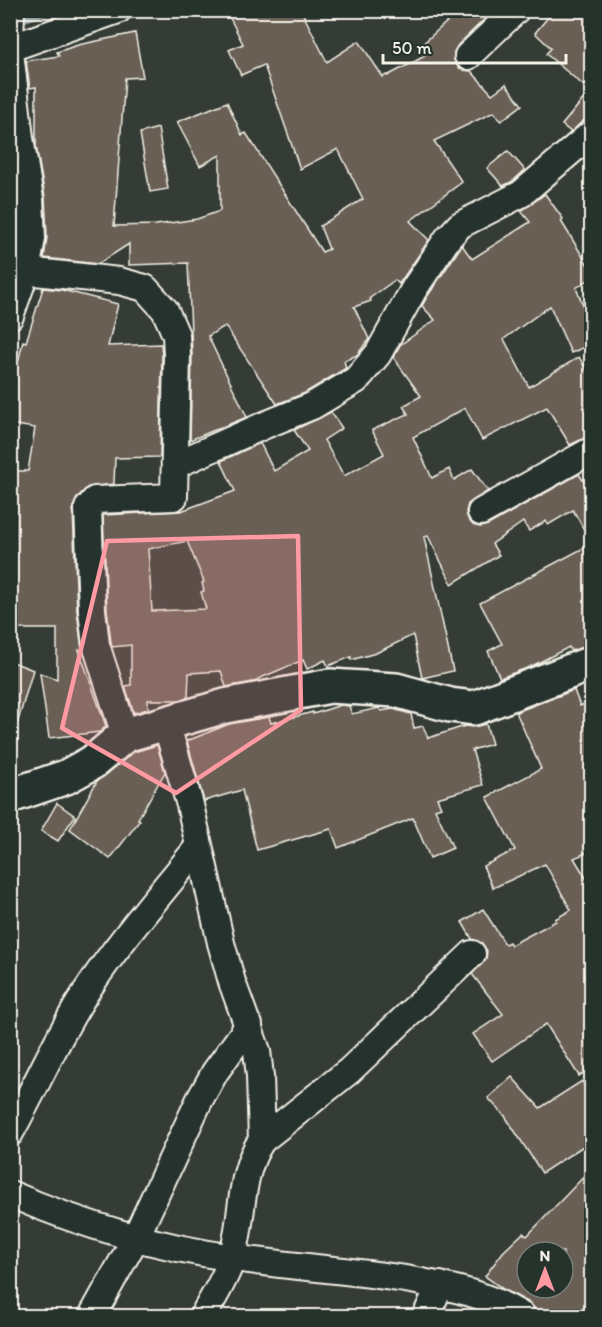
<svg xmlns="http://www.w3.org/2000/svg" width="602" height="1327" font-family="Itim,sans-serif">
<style>
.lines{fill:none;stroke-linecap:round;stroke-linejoin:round}
.stream{stroke:#8ea2a0;stroke-width:8}
.building{fill:#6a5f55;stroke:#f4f1e8;stroke-width:1.5;fill-rule:evenodd}
.street-casing{stroke:#f4f1e8;stroke-width:30}
.secondary-casing{stroke:#f4f1e8;stroke-width:38}
.street{stroke:#26332d;stroke-width:26}
.secondary{stroke:#26332d;stroke-width:33}
.marked{fill:#ff9aa2;fill-opacity:0.2;stroke:#ff9aa2;stroke-width:4.5;stroke-linejoin:round}
</style>
<rect width="100%" height="100%" fill="#343c35"/>
<filter id="ink" filterUnits="userSpaceOnUse"><feTurbulence type="fractalNoise" baseFrequency=".0167" numOctaves="2"/><feDisplacementMap in="SourceGraphic" scale="12" xChannelSelector="R" yChannelSelector="G"/><feConvolveMatrix kernelMatrix="1 2 1 2 8 2 1 2 1" color-interpolation-filters="sRGB"/></filter>
<g filter="url(#ink)">
<g class="lines">
<polyline class="stream" points="16,21 49,10"/>
</g>
<g class="building">
<polygon points="226,10 301,10 327,62 359,41 383,77 386,75 387,76 425,56 418,48 460,10 494,10 458,45 454,52 454,60 458,67 463,70 471,71 492,94 506,84 522,105 501,121 494,112 434,141 462,182 410,221 429,240 399,284 395,280 370,298 371,301 354,307 369,339 357,355 344,361 346,368 305,393 277,404 225,326 208,336 247,417 190,440 192,355 188,263 129,265 129,244 98,264 44,258 47,237 45,197 36,146 36,87 30,88 26,61 59,56 57,52 78,45 135,33 143,77 125,78 114,226 156,225 197,219 220,211 220,155 200,166 177,122 227,102 242,135 246,133 322,252 329,249 320,226 363,199 338,149 300,169 264,65 241,75 229,50 243,44"/>
<polygon points="554,10 591,10 591,118 583,121 571,132 562,125 590,91 546,54 551,48 535,33"/>
<polygon points="158,128 168,189 150,192 140,133"/>
<polygon points="508,151 525,170 513,181 503,186 487,168"/>
<polygon points="10,173 15,201 17,237 11,269"/>
<path d="M545,194l18,25 -2,2 30,49v8l-15,10 15,36v20l-20,9 -21,-47 -46,33 25,48 50,-30 12,21v57l-21,10 -23,-38 -65,33 -17,-32 -52,29 19,41 17,-9 5,11 18,-11 16,22 -20,13 -2,8 2,7 5,6 7,2 8,-2 91,-51 12,19v49l-18,-32 -25,15 -2,-4 -17,10 -6,-9 -31,22 7,11 -47,29 -24,-48 -4,1 29,134 -31,7 -9,-43 -37,18 -25,7v-3l-23,9 -3,-6 -18,9 -4,-9 -45,19v2l-32,6 -5,-16 -32,2 -1,24 -8,3h-32v9l-14,4 -9,-27 6,-1v-40l-19,2 -1,-5 -4,-33 -4,-94 78,-4 54,-20 -14,-30 39,-18 14,28 34,-20 -14,-21 37,-18 11,16 -18,12 20,36 40,-22 -12,-24 36,-16 -5,-8 18,-10 -28,-39 7,-12 35,-25 -13,-14 5,-9 35,-52 10,14 58,-37 -9,-11zM187,541l17,41 -2,1 2,8 -3,1 5,17 -54,2 -4,-62z"/>
<polygon points="43,288 62,290 118,304 108,346 161,344 162,355 160,457 115,458 114,484 88,487 77,498 73,509 77,611 82,650 79,650 106,726 100,732 49,738 40,673 57,679 57,629 11,629 10,505 13,505 13,471 28,471 35,428 10,424 10,397 23,341 26,342"/>
<polygon points="591,544 591,645 571,651 569,647 530,667 500,678 488,651 502,644 480,603"/>
<polygon points="10,661 33,670 16,728 10,728"/>
<polygon points="574,690 580,706 591,701 591,851 574,858 591,886 591,1068 579,1076 546,1024 492,1061 473,1034 503,1014 472,974 486,959 487,951 482,943 472,939 462,922 483,909 505,944 509,942 511,945 556,921 555,919 571,910 545,864 493,888 483,866 515,850 487,797 541,769 516,712"/>
<polygon points="341,705 349,706 352,714 379,708 381,711 393,709 411,714 414,728 423,726 428,738 465,726 472,727 486,724 492,744 472,750 483,785 437,798 441,807 435,809 453,848 430,858 413,818 338,848 331,829 257,850 242,790 204,801 187,741 229,724 269,717 271,723 313,712 313,714"/>
<polygon points="157,745 165,772 138,819 140,820 110,859 70,829 97,781 134,752"/>
<polygon points="57,803 75,816 58,841 41,831"/>
<polygon points="512,1077 540,1108 582,1081 591,1095 591,1141 542,1173 505,1116 488,1098"/>
<path d="M591,1169v148h-54l-2,-8 -5,-6 -27,-14 -18,-13 18,-24 20,-19 4,3zM527,1252h36v36h-36z"/>
</g>
<g class="lines">
<defs>
<g id="street">
<polyline points="10,45 11,10"/>
<polyline points="10,48 118,10"/>
<polyline points="10,52 20,138 30,199 32,238 26,271 10,316"/>
<polyline points="468,56 516,10"/>
<polyline points="26,271 119,281 145,288 165,310 176,335 177,355 174,497 95,500 88,508 92,610 96,645 125,735"/>
<polyline points="175,465 265,425 312,406 356,380 378,354 414,289 448,238 460,225 521,194 592,133"/>
<polyline points="481,512 592,450"/>
<polyline points="166,723 190,805 221,943 232,982 257,1051 260,1076 262,1140"/>
<path d="M10,1133c28,-50 51,-105 84,-153 31,-46 69,-89 104,-133"/>
<path d="M10,1194c73,31 146,53 224,64 59,9 118,12 177,22 39,7 77,14 111,36"/>
<polyline points="92,1316 135,1239 199,1101 215,1072 249,1025"/>
<path d="M203,1316c10,-18 23,-38 29,-58 12,-39 6,-84 30,-118l87,-69 123,-117"/>
<polyline points="426,1316 440,1285"/>
</g>
<polyline id="secondary" points="10,796 66,777 93,762 125,735 225,706 330,686 396,690 450,705 474,708 592,663"/>
</defs>
<use href="#street" class="street-casing"/>
<use href="#secondary" class="secondary-casing"/>
<use href="#street" class="street"/>
<use href="#secondary" class="secondary"/>
</g>
</g>
<path class="marked" d="M298,536l3,174 -125,83 -114,-65 45,-187z"/>
<rect width="602" height="1327" fill="none" stroke="#26332d" stroke-width="36"/>
<rect x="18" y="18" width="566" height="1291" fill="none" stroke="#f4f1e8" stroke-width="2" filter="url(#ink)"/>
<g transform="translate(545 1270)"><circle r="28" fill="#26332d" stroke="#787f78" stroke-width="1.5"/>
<path d="M0-4.5L10 22L0 15L-10 22Z" fill="#ff9aa2"/>
<text y="-9" font-size="16" font-weight="bold" text-anchor="middle" fill="#f4f1e8">N</text>
</g>
<path d="M383 54v9h183v-9" fill="none" stroke="#f4f1e8" stroke-width="3"/>
<text x="392" y="54" font-size="18" fill="#f4f1e8" stroke="#26332d" stroke-width="4.5" paint-order="stroke">50 m</text>
</svg>
